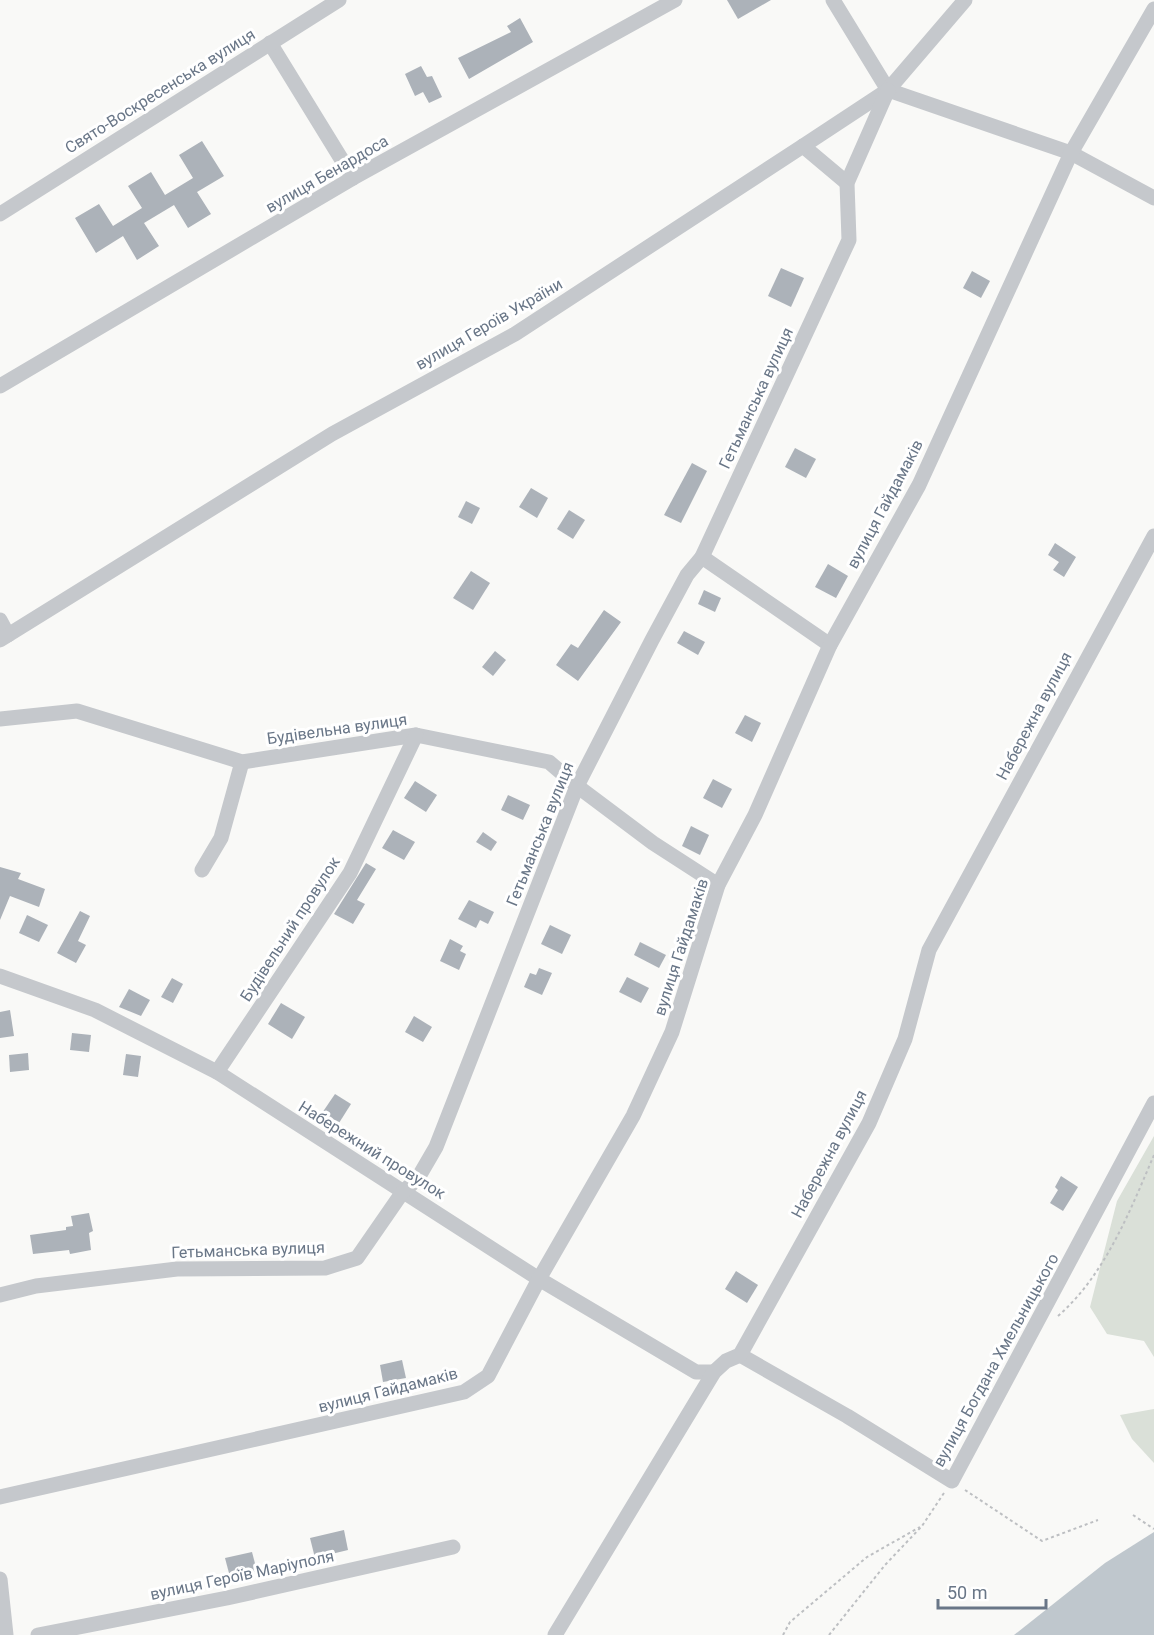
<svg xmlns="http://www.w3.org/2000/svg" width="1154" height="1635" font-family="Roboto,sans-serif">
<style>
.green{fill:#dae0d8}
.water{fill:#bfc7cd}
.building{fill:#acb2b9}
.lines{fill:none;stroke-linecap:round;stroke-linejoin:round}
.path{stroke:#bdbfc2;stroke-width:2;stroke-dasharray:3 3;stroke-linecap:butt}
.minor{stroke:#c5c8cc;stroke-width:15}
.labels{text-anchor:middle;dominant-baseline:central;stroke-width:6;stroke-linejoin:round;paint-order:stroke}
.street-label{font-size:16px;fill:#697687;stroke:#fff}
</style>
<rect width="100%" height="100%" fill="#f9f9f7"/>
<g class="green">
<polygon points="1154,1136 1154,1357 1144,1341 1107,1334 1090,1307 1117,1201"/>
<polygon points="1154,1409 1154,1463 1132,1439 1120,1415"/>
</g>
<polygon class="water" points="1154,1532 1154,1635 1014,1635 1105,1563"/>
<g class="building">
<polygon points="727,0 771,0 738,19"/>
<polygon points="520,18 533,42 469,79 458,58 511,32 507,26"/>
<polygon points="421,66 427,77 432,76 442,97 429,103 423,92 415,96 405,74"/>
<polygon points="202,141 224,176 197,192 211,214 188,228 174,205 144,223 159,246 137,260 123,236 96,253 75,218 99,204 113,226 142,208 128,186 151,172 165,195 193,178 179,155"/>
<polygon points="781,268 804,278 791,307 768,296"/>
<polygon points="972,271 990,281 981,298 963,288"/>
<polygon points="795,448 816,459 806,478 785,467"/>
<polygon points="692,463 707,471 681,523 664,515"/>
<polygon points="531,488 548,498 537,518 519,507"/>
<polygon points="466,501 480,508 472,524 458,517"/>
<polygon points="569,510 585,520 573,539 557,529"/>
<polygon points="1055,543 1076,557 1064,577 1053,570 1059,562 1048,555"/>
<polygon points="828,564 848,576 836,598 815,587"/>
<polygon points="471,571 490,583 473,610 453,598"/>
<polygon points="704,590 721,598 715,612 698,604"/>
<polygon points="604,610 621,622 578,681 556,665 571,644 578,648"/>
<polygon points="684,631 705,642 698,655 677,643"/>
<polygon points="495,651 506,660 493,676 482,667"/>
<polygon points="745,715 761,723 752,742 735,733"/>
<polygon points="713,779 732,789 722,808 703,798"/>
<polygon points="415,781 437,795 426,812 404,798"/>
<polygon points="508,795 530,805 523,820 501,810"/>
<polygon points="691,826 709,835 700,855 682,846"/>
<polygon points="393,830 415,842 404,860 382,848"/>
<polygon points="483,832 497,842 491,851 476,842"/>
<polygon points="366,863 376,869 357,900 365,904 353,924 334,914"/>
<polygon points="0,867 21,873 18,879 45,889 39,907 10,896 0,920"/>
<polygon points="469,900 494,912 488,924 480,920 476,928 458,919"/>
<polygon points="80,911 90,916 78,941 86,945 76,963 57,953"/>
<polygon points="27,915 48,925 39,942 19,933"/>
<polygon points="550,925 571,935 562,954 541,944"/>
<polygon points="450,939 463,946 460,951 466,954 459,970 440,961"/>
<polygon points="640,942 666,955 659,968 634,955"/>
<polygon points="539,968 552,973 542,995 524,987 530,973 536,975"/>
<polygon points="627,977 649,988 641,1003 619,992"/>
<polygon points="172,978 183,984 173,1003 161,997"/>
<polygon points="129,989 150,1000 141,1016 119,1007"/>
<polygon points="281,1003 305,1017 292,1039 268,1024"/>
<polygon points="10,1010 14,1036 0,1038 0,1012"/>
<polygon points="414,1016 432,1027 423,1042 405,1032"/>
<polygon points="72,1033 91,1035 89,1052 70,1050"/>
<polygon points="28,1053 29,1070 10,1072 9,1055"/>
<polygon points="126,1054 141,1056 138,1077 123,1075"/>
<polygon points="335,1094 351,1104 339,1123 322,1113"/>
<polygon points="1061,1176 1078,1187 1063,1211 1050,1203 1058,1190 1055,1187"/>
<polygon points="89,1213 93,1231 89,1233 91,1250 70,1254 69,1250 33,1254 30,1235 66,1230 66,1227 73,1226 71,1216"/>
<polygon points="736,1271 758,1285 747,1303 725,1289"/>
<polygon points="402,1360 406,1378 383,1382 380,1365"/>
<polygon points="344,1530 348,1550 315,1558 310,1538"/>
<polygon points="252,1552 257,1571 230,1577 225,1558"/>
</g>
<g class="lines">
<g class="path">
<path d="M1058,1316c47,-41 72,-105 96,-161"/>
<polyline points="965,1490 1042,1541 1098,1520"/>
<polyline points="1133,1515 1154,1529"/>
<polyline points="783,1635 790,1622 867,1557 920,1527"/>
<polyline points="829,1635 885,1565 922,1526 944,1493"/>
</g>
<g class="minor">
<polyline points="833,0 888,90"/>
<polyline points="270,43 353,178"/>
<polyline points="888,90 1071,153 1154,198"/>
<polyline points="803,146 847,183"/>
<polyline points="0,214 339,0"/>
<polyline points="0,386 353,178 675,0"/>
<polyline points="702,557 830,645"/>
<polyline points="0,620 8,635"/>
<polyline points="0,640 332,434 515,334 803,146 888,90 965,0"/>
<polyline points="0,719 77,711 242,762 416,735 549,762 577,786 653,843 718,885"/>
<polyline points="202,870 221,838 242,762"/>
<polyline points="0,976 95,1010 217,1072 539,1279 696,1372 714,1372"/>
<polyline points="217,1072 350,873 416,735"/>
<polyline points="0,1295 36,1286 177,1269 325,1268 357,1258 402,1193 418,1178 436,1147 577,786 652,640 687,575 702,557 849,240 847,183 888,90"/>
<polyline points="740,1355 847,1416 952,1481 1154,1103"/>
<polyline points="0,1497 464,1392 488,1376 539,1279 633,1116 672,1032 718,885 755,815 830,645 919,485 1071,153 1154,9"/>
<polyline points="0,1579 6,1635"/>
<polyline points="38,1635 227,1598 453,1547"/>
<polyline points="555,1635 714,1372 726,1361 740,1355 869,1123 905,1039 929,950 1154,536"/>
</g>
</g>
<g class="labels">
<g class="street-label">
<text transform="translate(160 91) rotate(-32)">Свято-Воскресенська вулиця</text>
<text transform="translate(327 174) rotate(-30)">вулиця Бенардоса</text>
<text transform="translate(489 324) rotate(-30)">вулиця Героїв України</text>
<text transform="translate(756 398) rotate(-65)">Гетьманська вулиця</text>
<text transform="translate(885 504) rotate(-62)">вулиця Гайдамаків</text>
<text transform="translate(1034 716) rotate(-62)">Набережна вулиця</text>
<text transform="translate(337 729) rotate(-8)">Будівельна вулиця</text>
<text transform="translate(540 834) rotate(-68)">Гетьманська вулиця</text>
<text transform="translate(290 929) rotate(-57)">Будівельний провулок</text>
<text transform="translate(681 947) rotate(-72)">вулиця Гайдамаків</text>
<text transform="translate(372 1150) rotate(32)">Набережний провулок</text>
<text transform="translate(829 1154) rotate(-62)">Набережна вулиця</text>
<text transform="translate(248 1250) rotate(-2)">Гетьманська вулиця</text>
<text transform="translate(996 1360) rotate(-61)">вулиця Богдана Хмельницького</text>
<text transform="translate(388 1390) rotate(-14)">вулиця Гайдамаків</text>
<text transform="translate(242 1575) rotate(-12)">вулиця Героїв Маріуполя</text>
</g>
</g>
<path d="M938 1599v9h108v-9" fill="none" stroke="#697687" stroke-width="3"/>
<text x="947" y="1599" font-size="18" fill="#697687" stroke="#ffffff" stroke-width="4.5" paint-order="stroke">50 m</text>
</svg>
